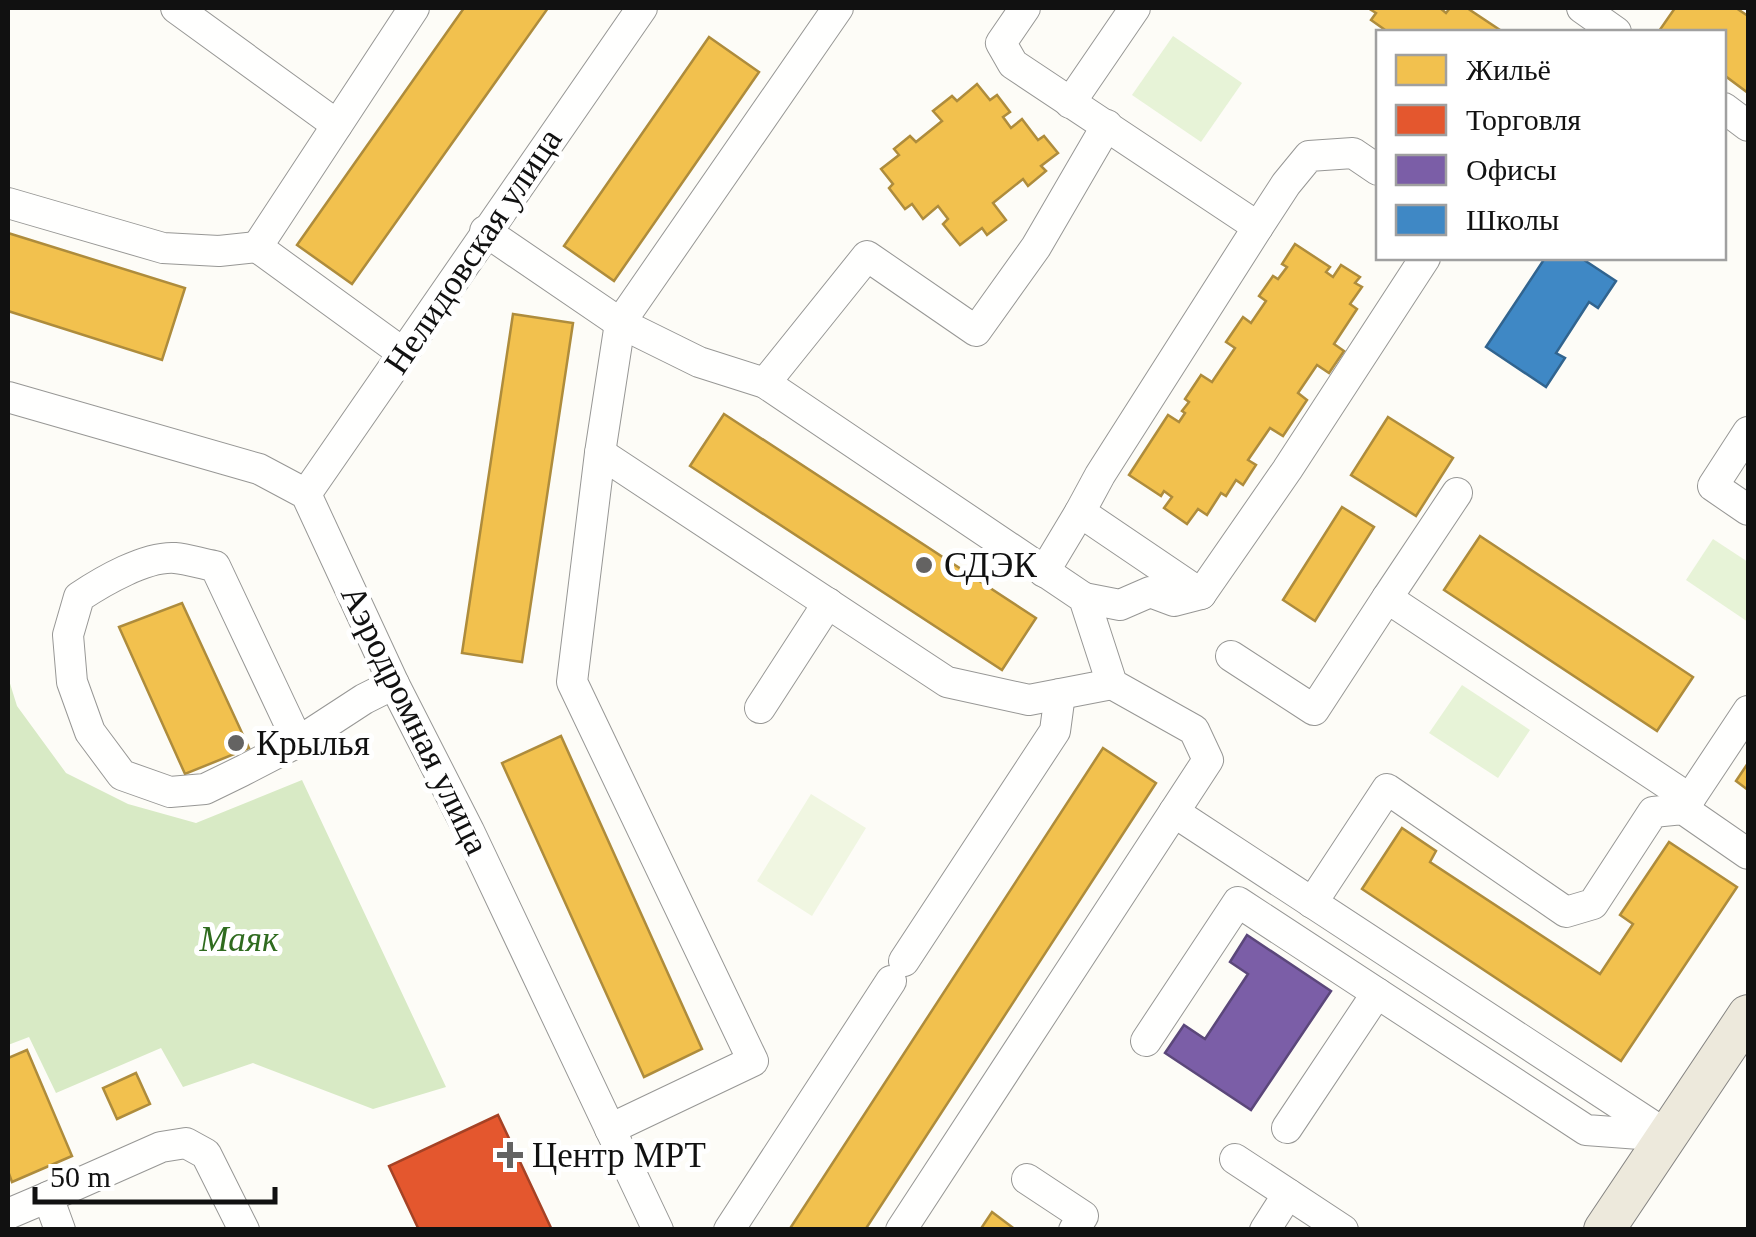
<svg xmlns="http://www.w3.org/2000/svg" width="1756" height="1237" font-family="'Times New Roman',serif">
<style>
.green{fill:#e7f3d7}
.forest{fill:#d8eac5}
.pitch{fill:#f0f6e1}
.homes{fill:#f2c14e;stroke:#ae8c3c;stroke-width:2.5}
.shops{fill:#e4572e;stroke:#a54225;stroke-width:2.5}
.offices{fill:#7b5ea7;stroke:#5b477a;stroke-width:2.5}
.schools{fill:#3f88c5;stroke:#31648f;stroke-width:2.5}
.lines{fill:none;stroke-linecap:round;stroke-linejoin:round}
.minor-casing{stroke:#979795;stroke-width:32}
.major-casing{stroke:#858482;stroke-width:42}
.minor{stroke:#fffffe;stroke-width:30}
.major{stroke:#ede9dc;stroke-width:40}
.poi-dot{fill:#646362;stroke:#fff;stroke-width:4}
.labels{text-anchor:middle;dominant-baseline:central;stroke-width:10;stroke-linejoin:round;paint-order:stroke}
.street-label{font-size:35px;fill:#111;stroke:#fff}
.poi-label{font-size:35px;fill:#111;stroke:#fff;text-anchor:start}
.park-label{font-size:35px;font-style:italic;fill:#2f6b1f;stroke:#fff}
</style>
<rect width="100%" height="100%" fill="#fdfcf7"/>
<g class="green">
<polygon points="1173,36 1242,83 1201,142 1132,95"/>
<polygon points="1713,539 1748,562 1748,622 1686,580"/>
<polygon points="1462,685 1530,730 1498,778 1429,733"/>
</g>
<polygon class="forest" points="8,677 17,706 66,773 128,804 196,823 302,780 446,1087 373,1109 253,1063 183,1087 161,1048 56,1093 29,1037 8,1045"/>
<polygon class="pitch" points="811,794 866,828 812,916 757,881"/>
<g class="homes">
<polygon points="464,8 548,8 352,284 297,245"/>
<polygon points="1368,8 1440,8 1446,13 1450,8 1467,8 1503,32 1388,32 1371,20 1376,13"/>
<polygon points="1675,8 1736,8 1748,16 1748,93 1724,75 1724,32 1662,32 1659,31"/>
<polygon points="709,37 759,72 614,281 564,246"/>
<polygon points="977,84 990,100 997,95 1010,112 1003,117 1011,128 1022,119 1038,140 1044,136 1058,153 1041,166 1046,171 1028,186 1023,179 993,203 1006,220 987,235 982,228 960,245 943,224 948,219 938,206 923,219 912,204 905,209 889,188 893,184 881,169 899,155 894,149 910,136 916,142 942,121 933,111 952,96 957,101"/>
<polygon points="8,233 185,288 162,360 8,311"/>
<polygon points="1295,244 1330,267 1326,272 1333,277 1341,265 1360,277 1355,283 1362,287 1350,304 1357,309 1334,344 1344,351 1329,373 1317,365 1298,393 1307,400 1283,436 1270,428 1248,460 1256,465 1243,485 1236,480 1226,496 1221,493 1207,515 1198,509 1187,524 1164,508 1172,497 1164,491 1161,496 1129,475 1168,415 1179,422 1185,413 1182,411 1189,402 1185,399 1201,375 1212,382 1235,348 1226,342 1243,317 1251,323 1266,301 1259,296 1273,276 1278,279 1287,267 1282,264"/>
<polygon points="513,314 573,323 522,662 462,653"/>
<polygon points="724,414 1036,618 1002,670 690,466"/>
<polygon points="1388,417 1453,458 1416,516 1351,475"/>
<polygon points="1342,507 1374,527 1315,621 1283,600"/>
<polygon points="1480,536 1693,677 1657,731 1444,590"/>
<polygon points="182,603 249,748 185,774 119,627"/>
<polygon points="561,736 702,1049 644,1077 502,763"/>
<polygon points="1103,748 1156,783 865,1230 789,1230"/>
<polygon points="1748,763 1748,790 1736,781"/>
<polygon points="1402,828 1436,851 1430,862 1600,974 1633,924 1620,915 1669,842 1737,887 1621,1061 1362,889"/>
<polygon points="27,1050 72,1156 12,1182 8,1171 8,1058"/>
<polygon points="136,1073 150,1104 117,1119 103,1088"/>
<polygon points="992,1212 1016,1230 980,1230"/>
</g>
<polygon class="shops" points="498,1115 552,1230 419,1230 389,1166"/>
<polygon class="offices" points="1247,935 1331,991 1251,1110 1165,1053 1184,1025 1205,1039 1248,974 1230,962"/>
<polygon class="schools" points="1545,258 1581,258 1616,281 1598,308 1589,302 1556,353 1565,358 1546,387 1486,347"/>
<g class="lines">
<defs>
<g id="minor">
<polyline points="176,8 337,125"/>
<polyline points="1025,8 1001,43 1013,64 1258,227"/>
<polyline points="1582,8 1616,32"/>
<polyline points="1070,103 1135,8"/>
<polyline points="1724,108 1748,126"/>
<polyline points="8,203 163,248 219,251 257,247"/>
<polyline points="485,231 620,323 699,362 765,383 1084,598 1112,684 1194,730 1208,760 901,1230"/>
<polyline points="403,353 257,247 414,8"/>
<polyline points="765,383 867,256 976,331 1036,247 1107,125"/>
<polyline points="8,397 259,469 306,494 394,684 469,831 658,1230"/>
<polyline points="1748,432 1713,486 1748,510"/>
<polyline points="600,453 947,682 1029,700 1112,684"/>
<polyline points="306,494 642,8"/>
<polyline points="1044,572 1080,512"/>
<polyline points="1201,594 1080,512 1100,475 1258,227 1286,184 1309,156 1353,153 1378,170"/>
<polyline points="1084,598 1120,605 1150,592 1174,601 1201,594 1287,470 1425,258"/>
<polyline points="1387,598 1457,493"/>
<polyline points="1231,656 1314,710 1387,598 1690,799"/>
<polyline points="760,708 828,603"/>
<path d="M298,742l-83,-176c-13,-2 -27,-7 -40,-8 -29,-2 -72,23 -96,39l-11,38 4,47 18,50 32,43 48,17 35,-3 37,-18 56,-29 66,-43 30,-15"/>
<polyline points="1683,809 1748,711"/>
<polyline points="1174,812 1665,1134"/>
<polyline points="1312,903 1387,789 1566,912 1593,904 1653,812 1683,809 1748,854"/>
<polyline points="904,961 1055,731 1060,694"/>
<polyline points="1146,1041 1238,902 1586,1130 1667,1136"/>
<polyline points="1287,1128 1377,993"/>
<polyline points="610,1129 753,1061 572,682 600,453 620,323 838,8"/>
<polyline points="1235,1159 1343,1230"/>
<polyline points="1027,1179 1083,1216 1074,1230"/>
<polyline points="8,1214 48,1197"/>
<polyline points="60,1230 48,1197 161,1147 186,1143 206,1154 244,1230"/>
<polyline points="729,1230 891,981"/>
<polyline points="1265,1230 1288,1194"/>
</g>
<polyline id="major" points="1604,1230 1748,1015"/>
</defs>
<use href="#minor" class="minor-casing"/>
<use href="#major" class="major-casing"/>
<use href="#minor" class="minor"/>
<use href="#major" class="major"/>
</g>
<g class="poi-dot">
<circle cx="924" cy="565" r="10"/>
<circle cx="236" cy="743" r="10"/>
<path d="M505 1140h10v10h10v10h-10v10h-10v-10h-10v-10h10z"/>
</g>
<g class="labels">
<g class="street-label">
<text transform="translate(473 251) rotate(-56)">Нелидовская улица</text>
<text transform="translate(415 720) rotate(64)">Аэродромная улица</text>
</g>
<g class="poi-label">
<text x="944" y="565">СДЭК</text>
<text x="256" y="743">Крылья</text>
<text x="532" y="1155">Центр МРТ</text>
</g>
<g class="park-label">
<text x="239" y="939">Маяк</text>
</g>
</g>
<rect width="1756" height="1237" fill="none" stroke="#111111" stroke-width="20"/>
<rect x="1376" y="30" width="350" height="230" fill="#ffffff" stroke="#a0a0a0" stroke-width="2.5"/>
<rect x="1396" y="55" width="50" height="30" fill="#f2c14e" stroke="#a0a0a0" stroke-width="2.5"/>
<text x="1466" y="80" font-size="30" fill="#111111">Жильё</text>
<rect x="1396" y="105" width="50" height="30" fill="#e4572e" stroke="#a0a0a0" stroke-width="2.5"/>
<text x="1466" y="130" font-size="30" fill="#111111">Торговля</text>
<rect x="1396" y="155" width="50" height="30" fill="#7b5ea7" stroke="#a0a0a0" stroke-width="2.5"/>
<text x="1466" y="180" font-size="30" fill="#111111">Офисы</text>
<rect x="1396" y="205" width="50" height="30" fill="#3f88c5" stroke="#a0a0a0" stroke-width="2.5"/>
<text x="1466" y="230" font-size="30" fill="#111111">Школы</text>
<path d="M35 1187v15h240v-15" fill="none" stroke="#111111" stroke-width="5"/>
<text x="50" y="1187" font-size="30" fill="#111111" stroke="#ffffff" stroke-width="8" paint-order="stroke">50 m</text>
</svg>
